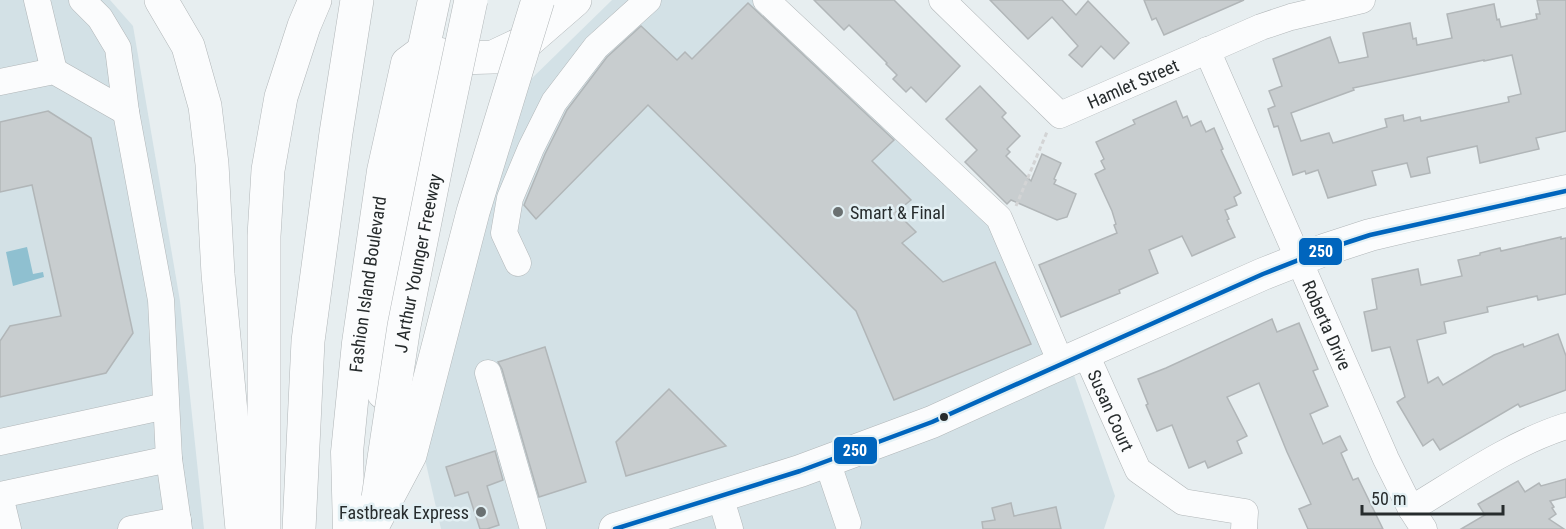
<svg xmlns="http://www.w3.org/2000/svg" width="1566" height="529" font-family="'Roboto Condensed',sans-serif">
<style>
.built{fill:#d3e1e6}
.water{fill:#8fc0d0}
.building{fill:#c8cdcf;stroke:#b1b6b8;stroke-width:1.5;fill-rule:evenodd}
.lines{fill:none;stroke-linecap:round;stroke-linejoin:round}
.minor-casing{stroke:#b1b6b8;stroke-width:27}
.major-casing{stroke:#b1b6b8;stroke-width:33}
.highway-casing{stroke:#b1b6b8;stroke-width:34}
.path{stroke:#d3d4d5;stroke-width:3;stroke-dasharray:4.5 3;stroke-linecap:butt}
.minor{stroke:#fbfcfd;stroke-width:26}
.major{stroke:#fbfcfd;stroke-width:32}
.highway{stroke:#fbfcfd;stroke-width:33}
.highway-bridge-casing{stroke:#b1b6b8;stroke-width:34;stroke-linecap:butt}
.highway-bridge{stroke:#fbfcfd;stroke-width:33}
.bus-1-casing{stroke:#e3f0f4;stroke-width:9}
.bus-1{stroke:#0065bd;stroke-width:4.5}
.poi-dot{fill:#6a7071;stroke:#e3f0f4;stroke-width:2}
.bus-dot{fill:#272c2d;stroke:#e3f0f4;stroke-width:2}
.labels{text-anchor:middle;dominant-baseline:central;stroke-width:5;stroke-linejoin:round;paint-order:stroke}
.street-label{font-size:18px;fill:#272c2d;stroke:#e3f0f4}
.poi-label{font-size:18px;fill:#272c2d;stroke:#e3f0f4;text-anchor:start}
.line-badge{stroke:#e3f0f4;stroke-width:2}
.badge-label{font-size:16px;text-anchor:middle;font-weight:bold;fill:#fff}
</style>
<rect width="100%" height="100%" fill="#e7eef0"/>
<g class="built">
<polygon points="0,0 110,0 133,26 180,301 204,529 0,529"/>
<polygon points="612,0 773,0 1009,224 1075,378 1115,496 1104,529 441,529 424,455 524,86"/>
</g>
<polygon class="water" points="27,247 33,274 43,272 44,277 13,286 6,252"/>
<g class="building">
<polygon points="814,0 894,0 960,66 926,102 911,87 906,92 893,79 897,75 886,64 887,63 849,25 844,30"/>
<polygon points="990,0 1062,0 1076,15 1088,1 1129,43 1114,59 1101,46 1082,67 1069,55 1078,46 1052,17 1028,39"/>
<polygon points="1144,0 1244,0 1164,35 1156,18 1152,20"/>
<path d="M1537,0h29v131l-30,7 3,11 -59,14 -3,-17 -49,11 -1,1 3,15 -19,4 -4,-14 -35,8 4,14 -48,13 -10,-28 -12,4 -1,-3 -12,4 -15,-49 -4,1 -6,-18 7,-3 -6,-15 13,-5 -9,-27 57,-22 9,26 29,-6 -5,-24 47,-10 3,16 3,-1 1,7 35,-7 -5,-24 47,-10 3,16 2,-1 2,8 36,-8 -1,-5h4zM1512,55l9,39 -13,3 1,5 -88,19 -1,-4 -16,4 -1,-6 -18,4 2,8 -54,16 -4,-10 -28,8 -10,-28 63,-23 -1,-2 131,-28v1z"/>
<polygon points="748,3 894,140 872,161 911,200 896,212 916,232 902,243 943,282 995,262 1031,344 894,400 856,311 648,105 536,219 524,205 545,154 567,110 607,57 641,26 677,60 685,52 692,59"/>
<polygon points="980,86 1006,113 1002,117 1020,136 1007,149 1010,152 1006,156 1031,181 1042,154 1061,163 1054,179 1056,180 1054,184 1076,194 1067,217 1057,220 1011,200 1007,204 965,162 977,150 946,119"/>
<polygon points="1176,101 1183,118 1187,116 1191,126 1201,121 1206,132 1214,128 1223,149 1221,150 1241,193 1234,197 1237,205 1225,210 1229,219 1227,220 1235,237 1192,256 1182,236 1149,250 1158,273 1119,290 1120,293 1061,317 1039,265 1117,233 1114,225 1116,224 1112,211 1095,174 1105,169 1101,161 1104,159 1096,142 1135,124 1133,120"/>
<polygon points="48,111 91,138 133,333 106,373 0,397 0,341 10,326 61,316 32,185 0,192 0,122"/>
<polygon points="1561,237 1561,239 1566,238 1566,294 1538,300 1537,296 1487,307 1488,312 1444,322 1446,333 1417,340 1428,383 1438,377 1443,385 1494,355 1523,344 1524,347 1558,334 1566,356 1566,390 1520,407 1518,404 1440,450 1433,439 1423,446 1397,402 1405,397 1390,347 1372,351 1364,312 1377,309 1372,279 1418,269 1421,285 1462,276 1458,260 1480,255 1480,253 1500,248 1501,251"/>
<polygon points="1272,319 1277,332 1299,323 1318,369 1313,371 1328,406 1310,414 1323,444 1340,436 1347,450 1341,453 1353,480 1358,478 1383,529 1308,529 1299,509 1311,504 1287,452 1259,383 1227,397 1247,436 1237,441 1242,453 1208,468 1205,461 1189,468 1172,425 1157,431 1146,405 1148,404 1138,379 1166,368"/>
<polygon points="545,347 586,482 539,497 502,369 498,362"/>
<polygon points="669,389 726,446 626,476 616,442"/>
<polygon points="495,451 503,480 487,486 499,525 487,529 480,529 468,492 455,496 446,467"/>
<polygon points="1566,479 1566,497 1550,501 1554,507 1552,508 1556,514 1549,519 1564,529 1461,529 1485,515 1478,504 1518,481 1525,492 1539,483 1541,486"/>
<polygon points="1011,503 1014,516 1056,507 1061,529 983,529 982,522 995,520 992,508"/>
</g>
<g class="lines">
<defs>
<g id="minor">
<polyline points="37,0 54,71"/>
<polyline points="82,0 100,18 118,48 126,112 161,300 169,459 179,529"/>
<polyline points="766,0 999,218 1061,363"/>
<path id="s1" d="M942,0l118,115 201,-88 30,-10 71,-17"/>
<path id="s2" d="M1207,50l179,409 25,50 13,20"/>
<polyline points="0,82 54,71 126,112"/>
<polyline points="518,263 504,233 510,198 531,148 554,102 596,47 648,0"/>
<path id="s3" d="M1085,352l53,118 45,32 62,10 -1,17"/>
<polyline points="488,373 533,529"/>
<polyline points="0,442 166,406"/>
<polyline points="827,461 848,523"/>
<polyline points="0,495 169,459"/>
<polyline points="0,496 8,529"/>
<polyline points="720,496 730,529"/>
<path d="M1411,509c50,-30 99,-65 155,-83"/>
<polyline points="131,529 178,520"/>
</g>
<g id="major">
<polyline points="383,393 383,346 410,173 430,69 423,51 434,0"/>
<path id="s4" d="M349,529l-2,-77 11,-109 25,-172 24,-108 16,-12"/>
<polyline points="615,529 800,471 932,422 1042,372 1263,274 1324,250 1370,235 1408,226 1566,191"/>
</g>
<g id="highway">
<polyline points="161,0 188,46 205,106 212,164 218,274 242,529"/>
<polyline points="423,51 457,58 493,57 529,40 575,0"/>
<polyline points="264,529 264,236 268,170 281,97 304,26 315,0"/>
<polyline points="299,529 308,341 336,133 357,0"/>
</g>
</defs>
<use href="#minor" class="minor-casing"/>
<use href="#major" class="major-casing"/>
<use href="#highway" class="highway-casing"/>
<polyline class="path" points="1016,206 1047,132"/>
<use href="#minor" class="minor"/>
<use href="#major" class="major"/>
<use href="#highway" class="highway"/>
<defs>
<g id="highway-bridge">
<path id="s5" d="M378,498l26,-172 38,-189 29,-137"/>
<polyline points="375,521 410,455 473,212 538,0"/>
</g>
</defs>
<use href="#highway-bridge" class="highway-bridge-casing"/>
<use href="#highway-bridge" class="highway-bridge"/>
<defs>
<polyline id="bus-1" points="615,529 800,471 932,422 1263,274 1324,250 1370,235 1566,191"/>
</defs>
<use href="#bus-1" class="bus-1-casing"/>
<use href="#bus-1" class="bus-1"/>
</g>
<g class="poi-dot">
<circle cx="838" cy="212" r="6"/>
<circle cx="481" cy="512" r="6"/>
</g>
<circle class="bus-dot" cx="944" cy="417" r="5"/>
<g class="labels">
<g class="street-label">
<text stroke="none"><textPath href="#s1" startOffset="244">Hamlet Street</textPath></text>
<text stroke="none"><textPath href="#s5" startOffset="238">J Arthur Younger Freeway</textPath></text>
<text stroke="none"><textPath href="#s4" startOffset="246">Fashion Island Boulevard</textPath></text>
<text stroke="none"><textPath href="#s2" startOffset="300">Roberta Drive</textPath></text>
<text stroke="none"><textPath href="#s3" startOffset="64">Susan Court</textPath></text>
</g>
<g class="poi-label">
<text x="850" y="212">Smart &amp; Final</text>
<text x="469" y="512" text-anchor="end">Fastbreak Express</text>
</g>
</g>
<g class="line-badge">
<rect x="1298" y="237" width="45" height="29" rx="6" fill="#0065bd"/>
<rect x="833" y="436" width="45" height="29" rx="6" fill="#0065bd"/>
</g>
<g class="badge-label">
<text x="1321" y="257">250</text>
<text x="855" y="456">250</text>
</g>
<path d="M1362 505v9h141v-9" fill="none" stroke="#272c2d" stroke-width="3"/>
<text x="1371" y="505" font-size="18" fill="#272c2d" stroke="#e3f0f4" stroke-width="4.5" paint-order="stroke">50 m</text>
</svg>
